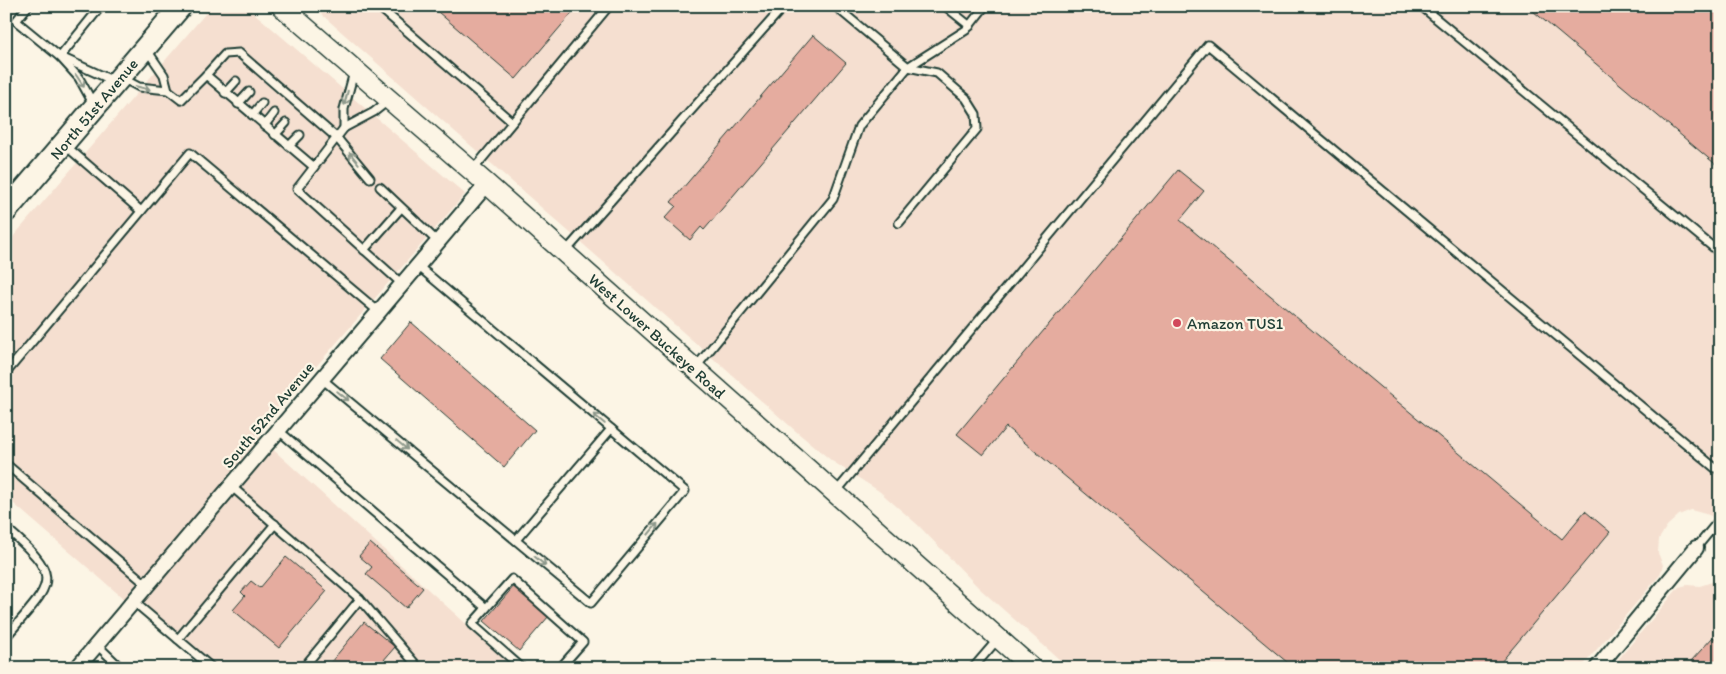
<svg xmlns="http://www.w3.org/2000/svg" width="1726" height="674" font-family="Itim,sans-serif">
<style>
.built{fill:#f5dfd0}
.building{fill:#e5ac9f;stroke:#1f3d34}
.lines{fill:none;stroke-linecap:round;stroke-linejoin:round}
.lane-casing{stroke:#1f3d34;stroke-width:11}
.street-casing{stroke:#1f3d34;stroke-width:18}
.secondary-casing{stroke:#1f3d34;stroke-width:22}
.primary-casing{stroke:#1f3d34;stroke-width:25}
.lane{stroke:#fcf5e5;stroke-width:7}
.street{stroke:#fcf5e5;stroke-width:14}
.secondary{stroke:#fcf5e5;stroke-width:19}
.primary{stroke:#fcf5e5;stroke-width:21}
.oneway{stroke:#8e998c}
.poi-dot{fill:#d1495b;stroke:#fcf5e5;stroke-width:2}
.labels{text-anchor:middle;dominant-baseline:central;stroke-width:4.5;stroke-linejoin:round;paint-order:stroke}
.street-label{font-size:16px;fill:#1f3d34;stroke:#fcf5e5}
.poi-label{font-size:16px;fill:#1f3d34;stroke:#fcf5e5;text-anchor:start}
</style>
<rect width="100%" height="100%" fill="#fcf5e5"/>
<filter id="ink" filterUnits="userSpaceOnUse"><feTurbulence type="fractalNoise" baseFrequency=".02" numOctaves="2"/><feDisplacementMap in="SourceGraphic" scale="10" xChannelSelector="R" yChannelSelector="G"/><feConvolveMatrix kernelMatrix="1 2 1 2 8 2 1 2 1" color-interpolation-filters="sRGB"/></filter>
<g filter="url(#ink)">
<g class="built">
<polygon points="212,6 246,6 465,194 257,435 515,668 204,668 6,497 6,245"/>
<polygon points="312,6 1720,6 1720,522 1709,515 1691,510 1679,515 1667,526 1659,539 1658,553 1663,565 1660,575 1581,668 1069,668 979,588 918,525 879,491 832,461 798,433"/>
<polygon points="1720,575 1720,668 1611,668 1679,587 1687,585 1700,586 1712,582"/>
</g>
<g class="building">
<polygon points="431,6 578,6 516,79"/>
<polygon points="1527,6 1720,6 1720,168"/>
<polygon points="813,35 846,63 704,230 701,227 690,240 665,218 676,206 671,202"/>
<polygon points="1178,170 1204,191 1180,220 1562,539 1585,511 1610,532 1496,668 1294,668 1006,427 983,455 957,434"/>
<polygon points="411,322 535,430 504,467 380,359"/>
<polygon points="370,543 423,588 406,608 366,574 372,567 359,556"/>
<polygon points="286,557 327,591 279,648 233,610 245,596 241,592 251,581 260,588"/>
<polygon points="514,586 549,616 519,651 484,621"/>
<polygon points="364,622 395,647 377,668 326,668"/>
<polygon points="1713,637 1720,642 1720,668 1689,668 1693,663 1691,661"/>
</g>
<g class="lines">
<defs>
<g id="lane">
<polyline points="28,6 16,21 60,57 79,78 94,105"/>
<polyline points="378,6 512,122"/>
<polyline points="945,6 970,26"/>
<polyline points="1421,6 1720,253"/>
<polyline points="147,50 164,75 168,90 181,100 206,75 314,167 344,128 374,112 389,100"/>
<polyline points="60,57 101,6"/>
<polyline points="63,58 114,81"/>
<polyline points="206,75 225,54 239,53 337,138 370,178"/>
<polyline points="122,78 139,87 168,90"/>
<polyline points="225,93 236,81"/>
<polyline points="238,104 249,92"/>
<polyline points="252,115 262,103"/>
<polyline points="264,126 274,113"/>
<polyline points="344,128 344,109 354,72"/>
<polyline points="275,135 286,123"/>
<polyline points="66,146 141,211"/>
<polyline points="289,146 300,135"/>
<polyline points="314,167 297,189 402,284"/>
<polyline points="472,171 609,6"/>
<polyline points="380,187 438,242"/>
<polyline points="899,223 977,129 976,114 966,98 937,73 908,67 966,30 985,6"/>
<polyline points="364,250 401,208"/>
<polyline points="566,251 784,6"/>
<polyline points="696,367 833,199 859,126 908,67 835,6"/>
<polyline points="6,373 190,153 379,312"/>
<polyline points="322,379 591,603 685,491 418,266"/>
<polyline points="278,430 486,608"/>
<polyline points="6,464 147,585"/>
<polyline points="231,486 360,599 419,668"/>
<polyline points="836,492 1208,45 1715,468 1720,468"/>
<path d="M6,528c60,52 46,54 0,109"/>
<polyline points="516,540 611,429"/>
<polyline points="1696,548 1720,519"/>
<polyline points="133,601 212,668"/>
<polyline points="178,639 275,524"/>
<polyline points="97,645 121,668"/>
<polyline points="303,668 360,599"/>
<polyline points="522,668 472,624 512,579 583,642 560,668"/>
<polyline points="973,668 997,640"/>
</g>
<g id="street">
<polyline points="77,668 487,184"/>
<polyline points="1597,668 1696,548"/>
</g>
<polyline id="secondary" points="281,6 487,184 1032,668"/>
<polyline id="primary" points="6,211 181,6"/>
</defs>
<use href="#lane" class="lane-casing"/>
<use href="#street" class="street-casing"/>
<use href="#secondary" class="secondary-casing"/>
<use href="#primary" class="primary-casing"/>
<use href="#lane" class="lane"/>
<use href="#street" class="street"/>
<use href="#secondary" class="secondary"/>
<use href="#primary" class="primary"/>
</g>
<defs><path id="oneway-shaft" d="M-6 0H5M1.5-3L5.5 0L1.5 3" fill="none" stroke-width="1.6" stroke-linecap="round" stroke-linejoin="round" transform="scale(1.25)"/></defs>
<g class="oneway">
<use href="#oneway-shaft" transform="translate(80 81) rotate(56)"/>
<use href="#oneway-shaft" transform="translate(143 88) rotate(14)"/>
<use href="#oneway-shaft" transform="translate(346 98) rotate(104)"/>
<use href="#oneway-shaft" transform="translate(354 158) rotate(-129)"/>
<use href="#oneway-shaft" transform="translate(343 396) rotate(39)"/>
<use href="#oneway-shaft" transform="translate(599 419) rotate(-140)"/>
<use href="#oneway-shaft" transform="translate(402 445) rotate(40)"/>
<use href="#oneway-shaft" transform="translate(653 529) rotate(-50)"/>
<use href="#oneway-shaft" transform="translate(540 561) rotate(40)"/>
</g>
</g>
<circle class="poi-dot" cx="1177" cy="323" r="5"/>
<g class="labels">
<g class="street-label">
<text transform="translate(94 109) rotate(-50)">North 51st Avenue</text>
<text transform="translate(657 336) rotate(42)">West Lower Buckeye Road</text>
<text transform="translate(268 415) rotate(-50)">South 52nd Avenue</text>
</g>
<g class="poi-label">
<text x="1187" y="323">Amazon TUS1</text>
</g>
</g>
<rect width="1726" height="674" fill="none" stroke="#fcf5e5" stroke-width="25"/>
<rect x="12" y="12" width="1701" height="649" fill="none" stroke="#1f3d34" stroke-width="2" filter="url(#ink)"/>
</svg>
